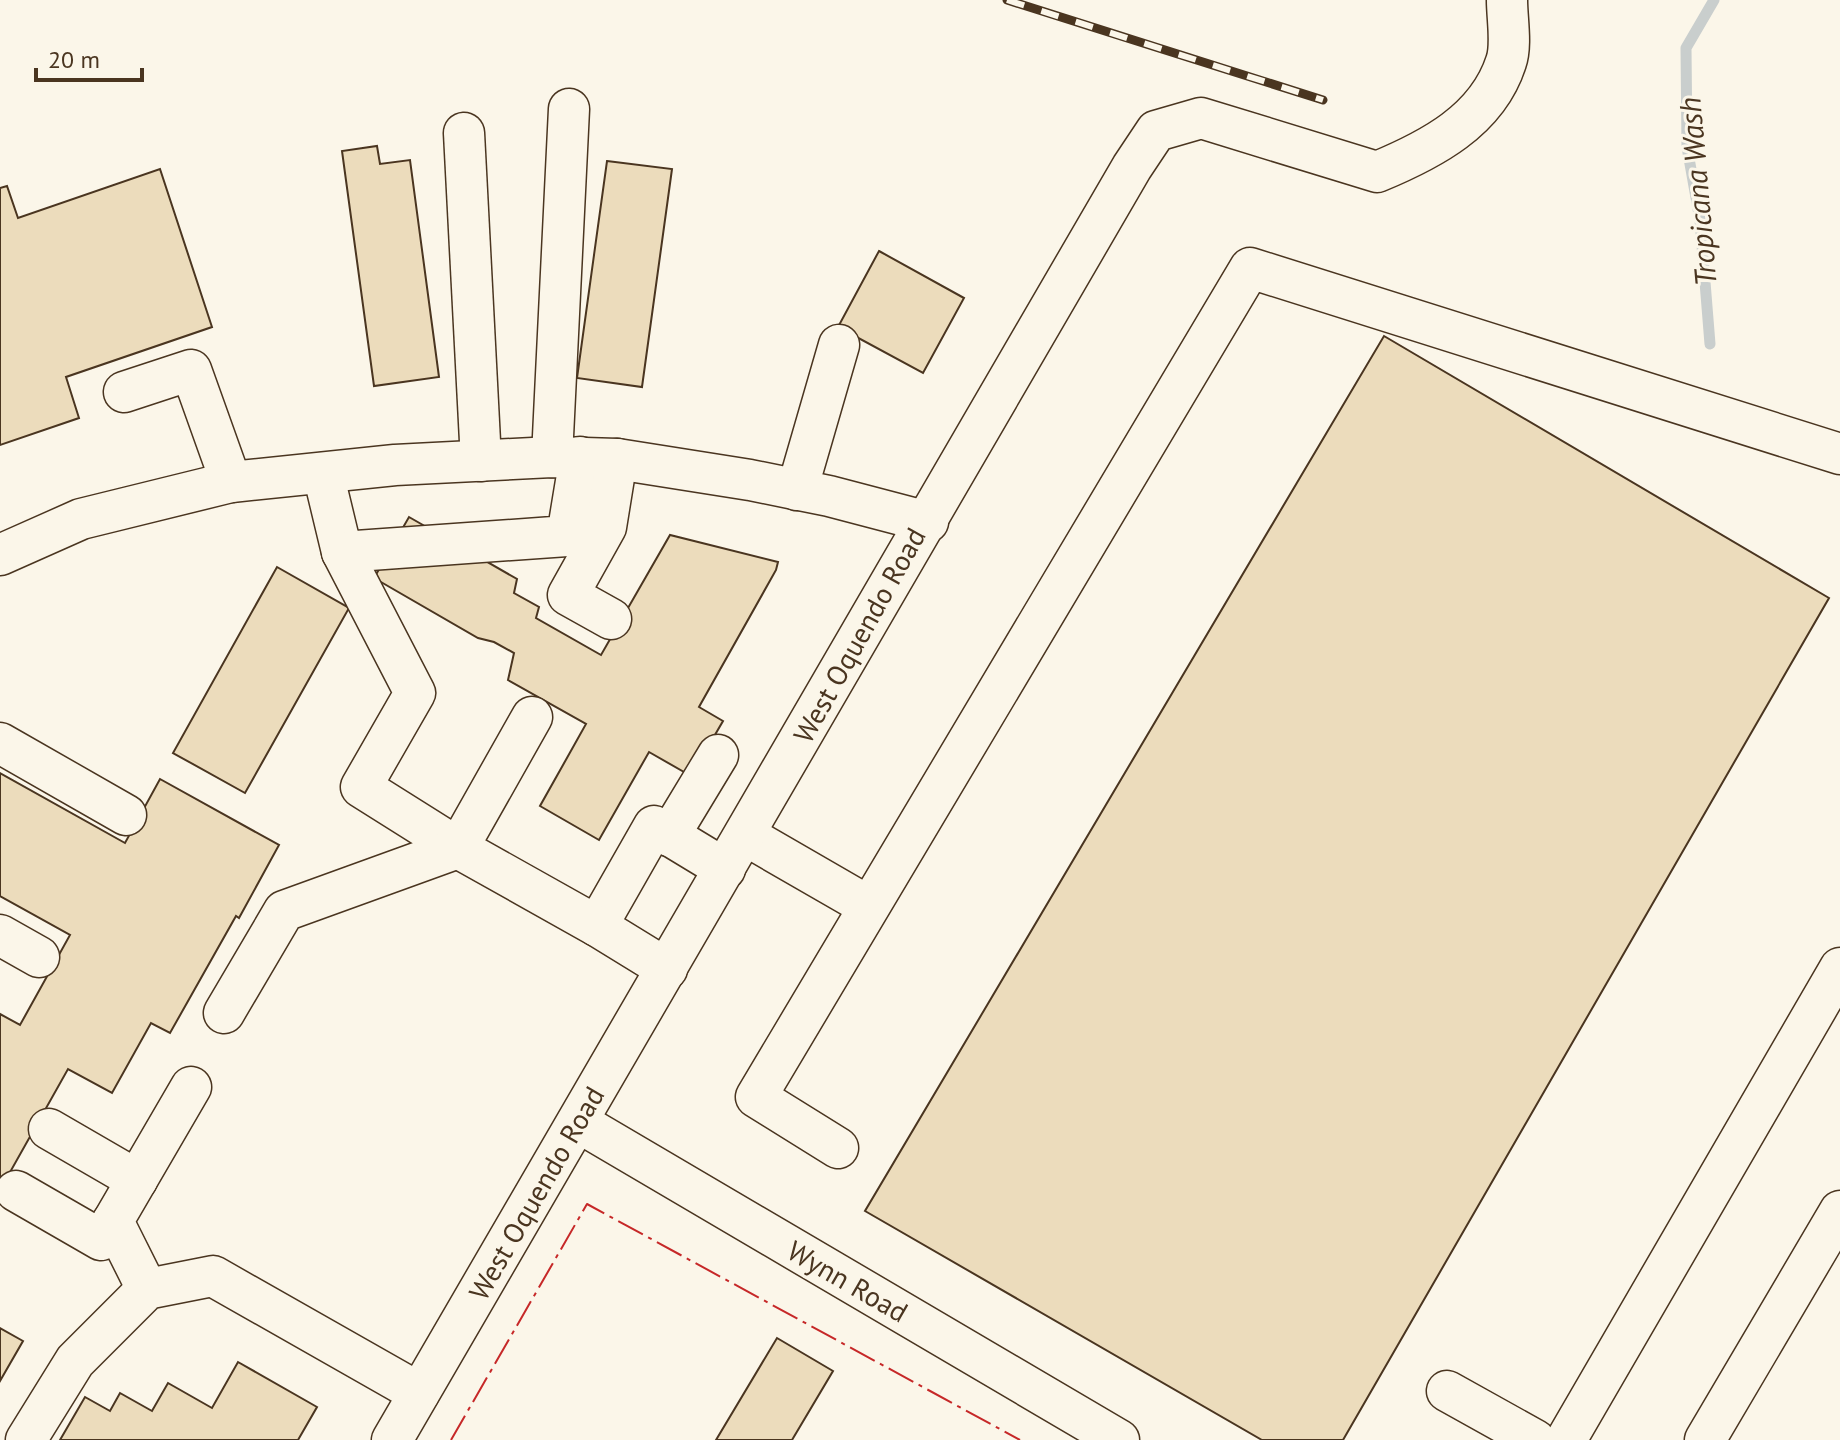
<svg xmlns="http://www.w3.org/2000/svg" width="1840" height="1440" font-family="'PT Sans',sans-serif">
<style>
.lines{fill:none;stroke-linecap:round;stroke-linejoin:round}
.stream{stroke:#c9cecd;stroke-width:11}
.building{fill:#ecdcbc;stroke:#4a3520;stroke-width:2}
.minor-casing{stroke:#4a3520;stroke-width:43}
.minor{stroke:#fbf6e9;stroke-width:40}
.rail-casing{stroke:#4a3520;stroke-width:9}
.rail{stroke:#fbf6e9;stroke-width:6;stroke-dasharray:18;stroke-linecap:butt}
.power{stroke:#c62828;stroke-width:2;stroke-dasharray:28 6 4 6;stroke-linecap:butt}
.labels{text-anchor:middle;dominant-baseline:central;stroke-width:6;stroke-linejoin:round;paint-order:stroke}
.street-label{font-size:28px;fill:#4a3520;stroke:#fbf6e9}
.water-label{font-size:30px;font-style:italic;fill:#4a3520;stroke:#fbf6e9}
</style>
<rect width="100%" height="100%" fill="#fbf6e9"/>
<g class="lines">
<polyline class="stream" points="1710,344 1700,220 1687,147 1686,48 1714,0"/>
</g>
<g class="building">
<polygon points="377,146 380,164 410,160 439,377 374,386 342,151"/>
<polygon points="607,161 672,169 642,387 577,378"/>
<polygon points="160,169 212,327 66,377 79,418 0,445 0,188 7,186 18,218"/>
<polygon points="879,251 964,298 923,373 838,327"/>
<polygon points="1384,336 1829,598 1343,1440 1262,1440 865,1211"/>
<polygon points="409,517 517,579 514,593 539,607 536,618 601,655 670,535 778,562 776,570 699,707 723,721 691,776 649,752 599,840 540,806 586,724 508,680 514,653 494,642 478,638 374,578"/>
<polygon points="277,567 349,608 245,793 173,753"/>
<polygon points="0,773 125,843 160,779 279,845 239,918 236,916 170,1033 151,1023 112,1093 68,1069 0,1190 0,1014 20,1025 70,935 0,896"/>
<polygon points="0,1328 23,1341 0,1381"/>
<polygon points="777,1338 833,1371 792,1440 716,1440"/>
<polygon points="238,1362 317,1407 298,1440 60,1440 85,1397 110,1411 120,1393 152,1411 168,1383 212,1408"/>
</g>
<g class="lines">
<defs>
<g id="minor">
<polyline points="464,133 481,461"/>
<polyline points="124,392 191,370 231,482"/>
<polyline points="552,457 569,109"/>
<polyline points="323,473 342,552 567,536 580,457"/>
<polyline points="797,490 839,345"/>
<polyline points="342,552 415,693 361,787 458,848"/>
<polyline points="0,555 81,519 231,482 395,465 552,457 617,459 750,480 829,496 928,522"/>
<polyline points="611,619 568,595 606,527 617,459"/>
<polyline points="532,717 458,848 597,926 654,826 725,869"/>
<polyline points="0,743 126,815"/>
<polyline points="745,835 868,906"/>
<polyline points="669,836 718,755"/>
<polyline points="597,926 667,969"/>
<polyline points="0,935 39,957"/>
<polyline points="224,1013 284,911 458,848"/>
<polyline points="578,1122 1119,1440"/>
<polyline points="49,1129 137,1180"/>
<polyline points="838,1148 756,1097 1250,268 1840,454"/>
<polyline points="16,1191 101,1240 113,1221"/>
<polyline points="147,1289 113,1221 191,1087"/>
<polyline points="1447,1391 1535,1440"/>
<polyline points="26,1440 75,1361 147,1289 213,1276 419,1393"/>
<path d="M392,1440l740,-1273 24,-36 45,-13 176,54c53,-22 110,-51 129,-110 6,-17 1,-43 1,-62"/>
<polyline points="1566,1440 1840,968"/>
<polyline points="1705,1440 1840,1211"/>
</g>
</defs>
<use href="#minor" class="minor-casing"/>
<use href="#minor" class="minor"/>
<defs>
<polyline id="rail" points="1007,0 1323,100"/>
</defs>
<use href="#rail" class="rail-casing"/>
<use href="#rail" class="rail"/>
<polyline class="power" points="451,1440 587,1204 1020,1440"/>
</g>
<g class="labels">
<g class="street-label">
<text transform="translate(859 635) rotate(-61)">West Oquendo Road</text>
<text transform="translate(536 1193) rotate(-60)">West Oquendo Road</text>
<text transform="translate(848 1281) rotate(30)">Wynn Road</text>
</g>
<g class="water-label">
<text transform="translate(1697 192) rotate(-95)">Tropicana Wash</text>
</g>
</g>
<path d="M36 68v12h106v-12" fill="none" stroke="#4a3520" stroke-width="4"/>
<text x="48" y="68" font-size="24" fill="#4a3520" stroke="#fbf6e9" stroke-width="6" paint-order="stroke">20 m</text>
</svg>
